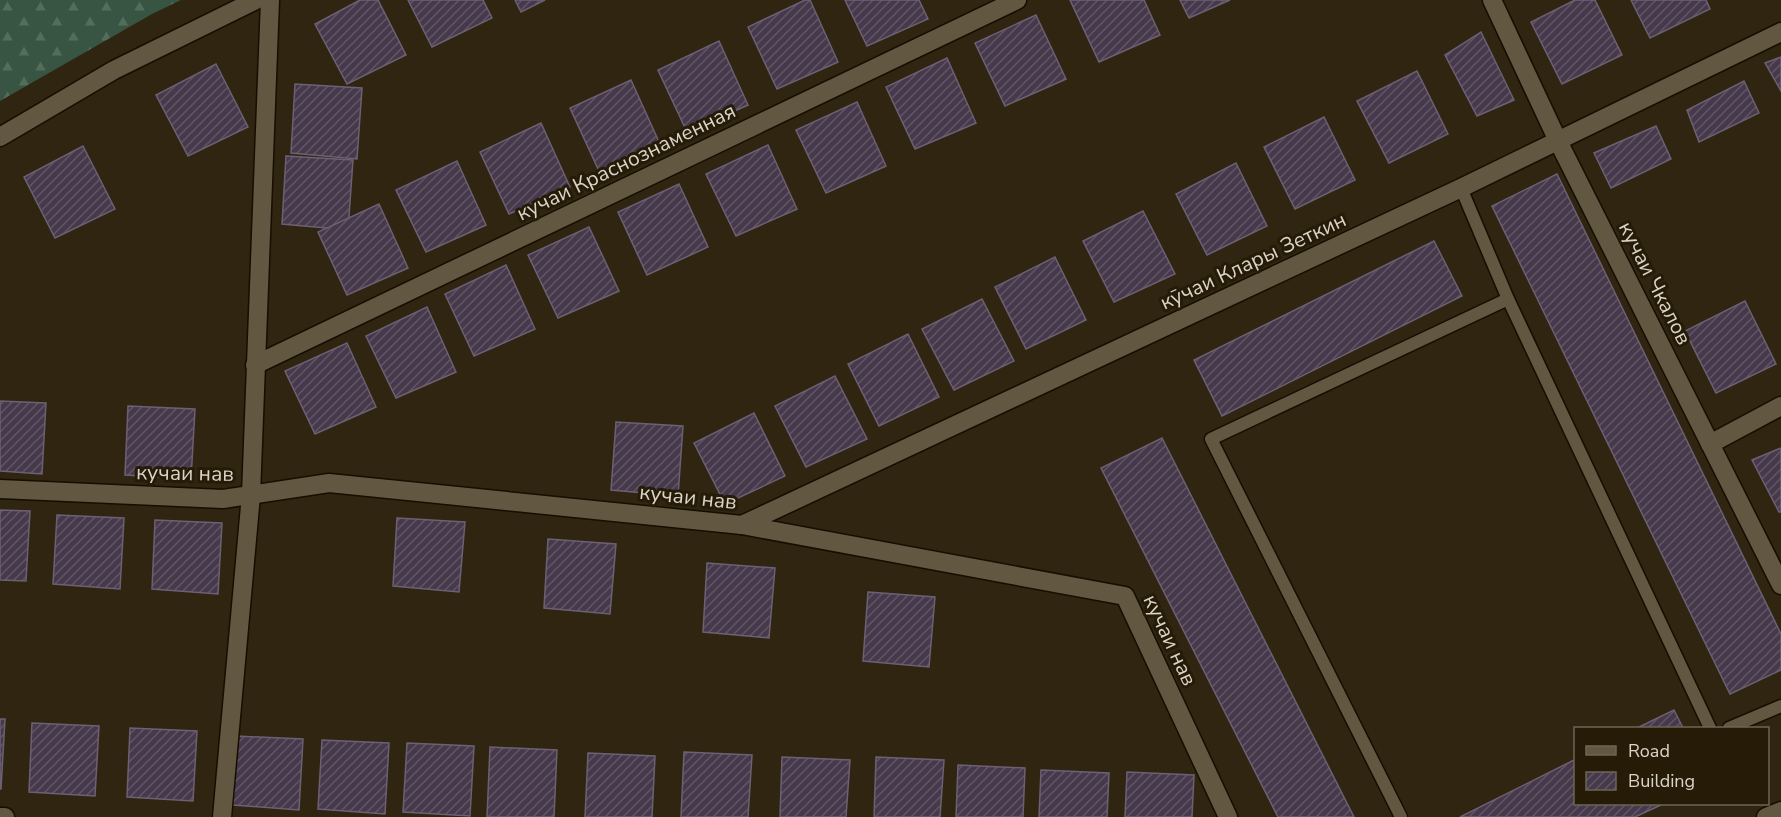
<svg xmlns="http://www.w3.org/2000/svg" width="1781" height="817" font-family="'Nunito Sans',sans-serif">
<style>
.forest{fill:url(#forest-firs)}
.building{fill:url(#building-hatch);stroke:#6d6074;stroke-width:1.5}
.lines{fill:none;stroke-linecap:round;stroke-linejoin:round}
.lane-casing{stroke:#170e00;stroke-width:15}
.street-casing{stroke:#170e00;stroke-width:21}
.secondary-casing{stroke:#170e00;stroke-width:21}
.lane{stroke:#625741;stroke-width:12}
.street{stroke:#625741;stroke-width:18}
.secondary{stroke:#625741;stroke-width:18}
.labels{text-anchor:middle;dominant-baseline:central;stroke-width:6;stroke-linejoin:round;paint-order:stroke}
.street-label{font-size:21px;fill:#dad3c7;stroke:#251b07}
</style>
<defs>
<pattern id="forest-firs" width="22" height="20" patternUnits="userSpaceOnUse" patternTransform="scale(1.5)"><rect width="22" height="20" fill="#375542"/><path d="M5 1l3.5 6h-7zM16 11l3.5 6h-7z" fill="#536d5c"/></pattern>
<pattern id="building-hatch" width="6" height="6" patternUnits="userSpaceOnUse" patternTransform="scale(1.5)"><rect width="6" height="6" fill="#46394c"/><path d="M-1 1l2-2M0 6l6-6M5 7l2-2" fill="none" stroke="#605564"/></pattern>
</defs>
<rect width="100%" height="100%" fill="#2f2511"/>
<polygon class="forest" points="0,0 181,0 152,14 0,101"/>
<g class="building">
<polygon points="360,0 378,0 406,55 347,84 315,24"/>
<polygon points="408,0 483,0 492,18 432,47"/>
<polygon points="515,0 545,0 521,12"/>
<polygon points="805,0 810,0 838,62 777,89 748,27"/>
<polygon points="845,0 919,0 928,19 867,46"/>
<polygon points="1070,0 1144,0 1160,35 1099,62"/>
<polygon points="1180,0 1230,0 1189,18"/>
<polygon points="1575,0 1595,0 1622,55 1562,84 1531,22"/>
<polygon points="1631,0 1706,0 1710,9 1650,38"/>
<polygon points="1036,15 1066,79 1005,106 975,43"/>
<polygon points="1481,32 1514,100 1477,116 1445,55"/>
<polygon points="719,41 748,105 687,132 658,70"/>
<polygon points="1781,57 1781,91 1765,63"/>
<polygon points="947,58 976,123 915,149 886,87"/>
<polygon points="216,64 248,127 188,156 156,95"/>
<polygon points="1417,71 1448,134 1389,163 1357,101"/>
<polygon points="631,80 660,144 599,171 570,108"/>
<polygon points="1744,81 1759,113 1699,142 1687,110"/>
<polygon points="295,84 362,88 357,159 291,153"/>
<polygon points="857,102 886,166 826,193 796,130"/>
<polygon points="1324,117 1355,180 1295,209 1264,147"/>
<polygon points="541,123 570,187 509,214 480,152"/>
<polygon points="1656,126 1671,159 1611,188 1594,153"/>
<polygon points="768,145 797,209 736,236 706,174"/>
<polygon points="83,146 115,209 55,238 24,177"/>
<polygon points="286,156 353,160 348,230 282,224"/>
<polygon points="457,161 486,225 426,252 396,190"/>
<polygon points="1236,163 1267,226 1207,255 1176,194"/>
<polygon points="1557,174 1781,634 1781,670 1730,694 1492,206"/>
<polygon points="679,184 708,247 647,275 618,212"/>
<polygon points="379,204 408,268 347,295 318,232"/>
<polygon points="1143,211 1175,274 1114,302 1083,241"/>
<polygon points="589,227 619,291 558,318 528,255"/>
<polygon points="1434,241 1462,296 1222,416 1194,360"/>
<polygon points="1055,257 1086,320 1026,349 995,287"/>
<polygon points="506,265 535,329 474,356 445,294"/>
<polygon points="982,299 1014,361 954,390 922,329"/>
<polygon points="1745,301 1776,364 1716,393 1685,331"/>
<polygon points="427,307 456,372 396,398 366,336"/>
<polygon points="908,334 939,397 879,426 848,364"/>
<polygon points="347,343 376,407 315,434 285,371"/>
<polygon points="835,376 867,439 806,467 775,406"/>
<polygon points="0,401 46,403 42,474 0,471"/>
<polygon points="128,406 195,409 191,479 125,475"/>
<polygon points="754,413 785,476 725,504 694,443"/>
<polygon points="616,422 683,426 678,496 611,490"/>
<polygon points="1162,438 1354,817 1278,817 1101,468"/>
<polygon points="1781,448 1781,512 1779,512 1752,460"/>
<polygon points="0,510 30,511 26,581 0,580"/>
<polygon points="57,515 124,518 120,589 53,584"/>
<polygon points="397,518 465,522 459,592 393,586"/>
<polygon points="155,520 222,523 218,594 152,589"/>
<polygon points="548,539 616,544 610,614 544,608"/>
<polygon points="707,563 775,568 769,638 703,632"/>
<polygon points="868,592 935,597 929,667 863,661"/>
<polygon points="1674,710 1683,728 1637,728"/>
<polygon points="0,719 5,719 1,789 0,789"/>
<polygon points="32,723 99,726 95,796 29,792"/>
<polygon points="130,728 197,731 193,801 127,797"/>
<polygon points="236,736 303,739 299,810 233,805"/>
<polygon points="322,740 389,743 385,814 318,809"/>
<polygon points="407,743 474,746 470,816 403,812"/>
<polygon points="490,747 557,750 554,817 487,817"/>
<polygon points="684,752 752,755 748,817 681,817"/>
<polygon points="588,753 655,756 652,817 585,817"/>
<polygon points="782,757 850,760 846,817 780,817"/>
<polygon points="876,757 944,760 940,817 874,817"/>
<polygon points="1576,759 1576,804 1663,804 1635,817 1460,817"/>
<polygon points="958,765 1025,768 1023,817 956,817"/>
<polygon points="1041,770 1109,773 1107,817 1039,817"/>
<polygon points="1127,772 1194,775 1192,817 1125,817"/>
</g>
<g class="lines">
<defs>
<g id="lane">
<polyline points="1508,299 1710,728"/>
<polyline points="1729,728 1781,706"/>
<polyline points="1401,817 1211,439 1508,299 1461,188"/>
</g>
<g id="street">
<polyline points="255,365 1017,0"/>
<polyline points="1710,444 1781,406"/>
<polyline points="0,489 223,499 329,483 742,525 1125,596 1228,817"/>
<polyline points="742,525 1461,188 1781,32"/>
<polyline points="0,817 5,817"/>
<polyline points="222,817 251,495 270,0"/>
<polyline points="1766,817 1781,811"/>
</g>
<g id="secondary">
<polyline points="1492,0 1558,141 1781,585"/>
<polyline points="0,137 114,70 256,0"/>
</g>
</defs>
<use href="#lane" class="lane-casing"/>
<use href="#street" class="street-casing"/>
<use href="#secondary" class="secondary-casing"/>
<use href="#lane" class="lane"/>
<use href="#street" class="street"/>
<use href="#secondary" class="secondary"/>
</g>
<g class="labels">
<g class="street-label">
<text transform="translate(626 162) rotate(-26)">кучаи Краснознаменная</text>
<text transform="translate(1253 261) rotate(-25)">кӯчаи Клары Зеткин</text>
<text transform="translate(1655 283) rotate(63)">кучаи Чкалов</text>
<text transform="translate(185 473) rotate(1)">кучаи нав</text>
<text transform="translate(688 497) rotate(6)">кучаи нав</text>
<text transform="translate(1170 640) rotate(65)">кучаи нав</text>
</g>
</g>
<rect x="1574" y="727" width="195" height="78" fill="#251b07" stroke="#6d6554" stroke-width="1.5"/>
<rect x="1586" y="746" width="30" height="9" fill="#625741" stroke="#6d6554" stroke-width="1.5"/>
<text x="1628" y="757" font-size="18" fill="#dad3c7">Road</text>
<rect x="1586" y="772" width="30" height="18" fill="url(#building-hatch)" stroke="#6d6554" stroke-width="1.5"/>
<text x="1628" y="787" font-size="18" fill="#dad3c7">Building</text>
</svg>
